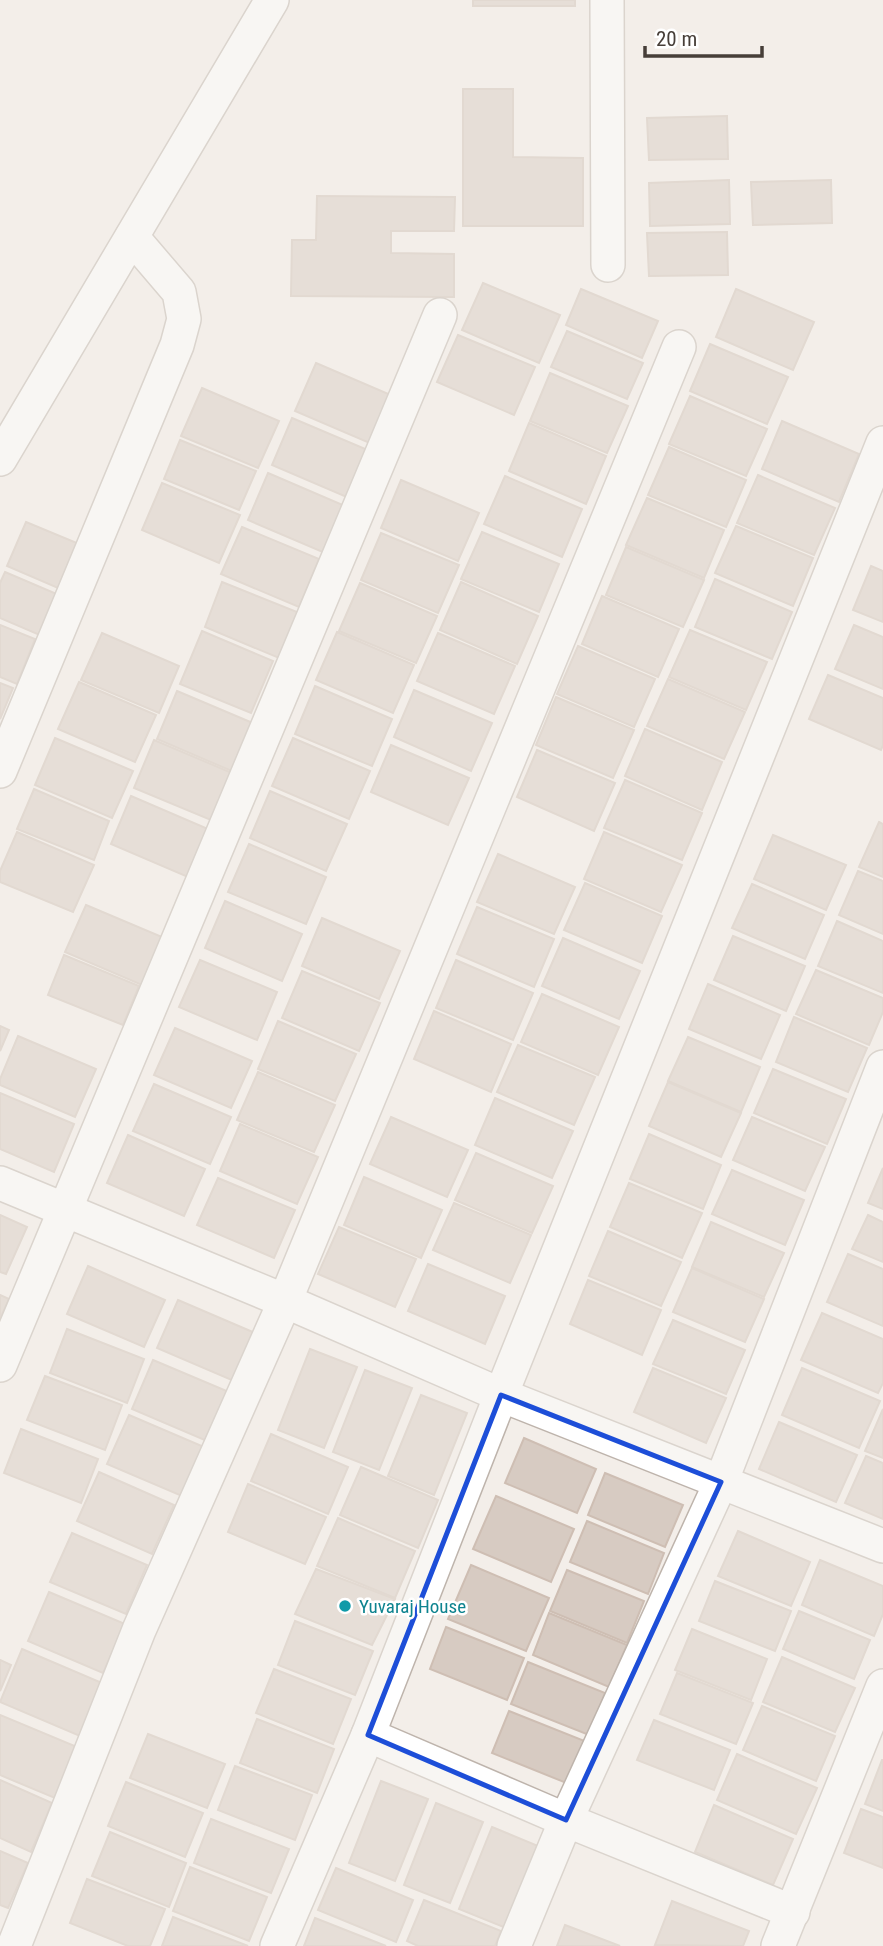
<svg xmlns="http://www.w3.org/2000/svg" width="883" height="1946" font-family="'Roboto Condensed',sans-serif">
<style>
.building{fill:#d7cbc2;stroke:#cebeb3;stroke-width:2}
.lines{fill:none;stroke-linecap:round;stroke-linejoin:round}
.street-casing{stroke:#beb4ac;stroke-width:36}
.street{stroke:#fff;stroke-width:33}
.marked{fill:none;stroke:#1d4ed8;stroke-width:5;stroke-linejoin:round}
.culture-dot{fill:#0f9aa8;stroke:#fff;stroke-width:2.5}
.labels{text-anchor:middle;dominant-baseline:central;stroke-width:5;stroke-linejoin:round;paint-order:stroke}
.culture-label{font-size:19px;fill:#0d838f;stroke:#fff;text-anchor:start}
</style>
<rect width="100%" height="100%" fill="#f3eee9"/>
<g class="building">
<rect x="473" y="0" width="102" height="6"/>
<polygon points="463,89 513,89 513,157 583,158 583,226 463,226"/>
<polygon points="727,116 728,159 649,160 647,118"/>
<polygon points="729,180 730,224 650,226 649,183"/>
<polygon points="831,180 832,223 753,225 751,182"/>
<polygon points="317,196 455,197 454,231 391,231 391,253 454,254 454,297 291,296 292,240 316,240"/>
<polygon points="727,232 728,275 649,276 647,233"/>
<polygon points="483,283 560,315 539,363 462,330"/>
<polygon points="581,289 658,321 642,358 566,325"/>
<polygon points="736,289 814,322 793,370 716,337"/>
<polygon points="567,331 643,363 627,399 551,367"/>
<polygon points="458,335 535,367 514,415 437,382"/>
<polygon points="710,344 788,377 767,424 690,391"/>
<polygon points="316,363 393,396 372,444 295,411"/>
<polygon points="550,373 628,406 607,453 530,421"/>
<polygon points="202,388 279,421 258,468 181,436"/>
<polygon points="690,396 767,429 746,476 669,444"/>
<polygon points="292,418 370,451 349,498 272,465"/>
<polygon points="782,421 859,454 839,502 762,469"/>
<polygon points="529,423 606,456 586,504 509,471"/>
<polygon points="180,440 256,471 239,510 164,479"/>
<polygon points="669,447 746,480 726,527 648,495"/>
<polygon points="268,473 345,506 325,553 248,520"/>
<polygon points="758,475 835,508 814,555 737,523"/>
<polygon points="505,476 582,509 562,557 484,524"/>
<polygon points="401,480 479,513 458,561 381,528"/>
<polygon points="162,483 240,515 219,563 142,530"/>
<polygon points="647,498 724,530 704,578 626,545"/>
<polygon points="26,522 84,546 65,591 7,566"/>
<polygon points="736,526 813,558 793,606 715,573"/>
<polygon points="242,527 319,559 299,607 221,574"/>
<polygon points="482,532 559,564 539,612 461,579"/>
<polygon points="381,533 459,565 438,613 361,580"/>
<polygon points="626,547 704,580 683,627 606,595"/>
<polygon points="871,566 883,571 883,622 853,610"/>
<polygon points="5,572 59,595 42,636 0,618 0,583"/>
<polygon points="715,579 792,612 772,659 695,627"/>
<polygon points="222,582 302,614 284,660 205,627"/>
<polygon points="461,582 538,616 517,664 440,630"/>
<polygon points="360,583 437,616 416,663 339,631"/>
<polygon points="602,596 679,629 658,677 582,644"/>
<polygon points="0,625 35,639 17,684 0,677"/>
<polygon points="854,625 883,637 883,689 835,669"/>
<polygon points="690,630 767,662 746,710 669,677"/>
<polygon points="202,631 273,661 251,713 180,684"/>
<polygon points="337,632 414,665 393,713 316,680"/>
<polygon points="102,633 179,666 159,713 81,680"/>
<polygon points="438,633 515,666 494,714 417,681"/>
<polygon points="578,646 655,679 634,727 557,694"/>
<polygon points="828,675 883,698 883,745 881,750 809,719"/>
<polygon points="668,679 745,712 724,759 647,726"/>
<polygon points="79,682 156,715 135,762 58,729"/>
<polygon points="0,683 13,688 0,719"/>
<polygon points="315,686 392,719 372,766 295,734"/>
<polygon points="414,690 492,723 471,771 394,737"/>
<polygon points="177,691 255,724 234,772 157,739"/>
<polygon points="556,697 634,730 613,778 536,745"/>
<polygon points="645,729 722,762 702,810 625,776"/>
<polygon points="55,738 133,771 112,818 35,785"/>
<polygon points="293,738 370,771 349,819 272,786"/>
<polygon points="154,740 232,773 211,820 134,788"/>
<polygon points="391,745 469,778 448,825 371,792"/>
<polygon points="537,750 615,783 594,831 517,797"/>
<polygon points="625,780 702,813 682,860 604,828"/>
<polygon points="34,789 109,821 94,860 17,829"/>
<polygon points="270,791 347,824 326,871 250,838"/>
<polygon points="131,796 208,829 188,877 111,844"/>
<polygon points="879,822 883,824 883,877 859,867"/>
<polygon points="17,832 94,865 73,912 0,882 0,871"/>
<polygon points="604,832 682,865 661,912 584,879"/>
<polygon points="773,835 846,865 826,910 754,879"/>
<polygon points="249,844 326,877 306,924 228,892"/>
<polygon points="498,854 575,887 554,934 477,902"/>
<polygon points="858,871 883,881 883,934 839,915"/>
<polygon points="585,883 662,916 642,963 564,930"/>
<polygon points="752,884 824,915 805,959 732,928"/>
<polygon points="225,901 302,934 282,981 205,948"/>
<polygon points="86,905 162,937 142,985 65,952"/>
<polygon points="477,907 554,939 534,987 457,954"/>
<polygon points="322,918 400,951 379,999 302,966"/>
<polygon points="837,921 883,941 883,993 818,966"/>
<polygon points="733,936 805,966 786,1011 714,980"/>
<polygon points="563,938 640,971 619,1019 542,986"/>
<polygon points="64,955 139,986 123,1025 48,995"/>
<polygon points="200,960 277,992 257,1040 179,1007"/>
<polygon points="456,960 533,993 513,1040 436,1008"/>
<polygon points="816,970 883,998 883,1012 869,1045 796,1014"/>
<polygon points="302,971 380,1003 359,1051 282,1018"/>
<polygon points="708,984 780,1015 761,1059 689,1029"/>
<polygon points="542,994 619,1027 598,1075 521,1042"/>
<polygon points="434,1011 511,1044 491,1092 414,1059"/>
<polygon points="794,1017 867,1048 848,1092 776,1062"/>
<polygon points="278,1021 356,1054 335,1101 258,1069"/>
<polygon points="0,1026 9,1030 0,1051"/>
<polygon points="175,1028 252,1061 231,1108 154,1075"/>
<polygon points="18,1036 96,1069 75,1117 0,1085 0,1079"/>
<polygon points="688,1037 760,1067 741,1112 668,1081"/>
<polygon points="518,1045 595,1077 574,1125 497,1092"/>
<polygon points="773,1069 846,1099 827,1144 754,1113"/>
<polygon points="258,1072 335,1105 314,1152 237,1120"/>
<polygon points="668,1082 741,1113 721,1157 649,1126"/>
<polygon points="154,1084 231,1117 210,1164 133,1131"/>
<polygon points="0,1093 74,1124 54,1172 0,1149"/>
<polygon points="495,1098 573,1131 552,1178 475,1145"/>
<polygon points="391,1117 468,1150 447,1197 370,1164"/>
<polygon points="752,1117 825,1147 805,1191 733,1160"/>
<polygon points="240,1124 318,1157 297,1204 220,1171"/>
<polygon points="649,1134 721,1165 703,1209 630,1179"/>
<polygon points="128,1135 205,1169 184,1216 107,1183"/>
<polygon points="476,1153 553,1186 532,1233 455,1200"/>
<polygon points="883,1168 883,1209 868,1203"/>
<polygon points="732,1170 804,1200 785,1245 712,1214"/>
<polygon points="364,1177 442,1210 421,1258 344,1225"/>
<polygon points="218,1178 295,1210 274,1258 197,1225"/>
<polygon points="629,1183 702,1213 682,1258 610,1227"/>
<polygon points="454,1203 531,1235 510,1283 433,1250"/>
<polygon points="0,1215 27,1227 6,1274 0,1272"/>
<polygon points="868,1215 883,1222 883,1262 852,1249"/>
<polygon points="711,1222 784,1253 764,1297 692,1267"/>
<polygon points="339,1227 416,1259 395,1307 318,1274"/>
<polygon points="608,1231 681,1262 661,1306 589,1276"/>
<polygon points="848,1254 883,1269 883,1326 827,1302"/>
<polygon points="428,1264 505,1296 485,1344 408,1311"/>
<polygon points="88,1266 165,1300 144,1347 67,1314"/>
<polygon points="692,1268 764,1299 745,1342 673,1312"/>
<polygon points="588,1280 661,1310 642,1355 570,1324"/>
<polygon points="0,1295 9,1299 0,1319"/>
<polygon points="178,1300 255,1333 234,1381 157,1348"/>
<polygon points="822,1313 883,1339 883,1383 878,1393 801,1360"/>
<polygon points="673,1320 745,1350 726,1394 653,1364"/>
<polygon points="67,1329 144,1359 127,1403 50,1373"/>
<polygon points="310,1349 357,1367 324,1448 278,1430"/>
<polygon points="153,1360 229,1392 207,1441 132,1409"/>
<polygon points="653,1368 726,1398 706,1443 634,1412"/>
<polygon points="802,1368 880,1401 859,1448 782,1415"/>
<polygon points="365,1370 412,1388 379,1470 333,1452"/>
<polygon points="45,1376 122,1405 105,1450 27,1420"/>
<polygon points="421,1395 467,1413 434,1495 388,1476"/>
<polygon points="883,1409 883,1458 865,1451"/>
<polygon points="129,1415 204,1447 182,1496 107,1464"/>
<polygon points="779,1422 857,1455 836,1502 759,1469"/>
<polygon points="21,1429 98,1459 81,1503 4,1473"/>
<polygon points="271,1434 348,1467 328,1514 251,1481"/>
<polygon points="524,1438 596,1469 577,1513 505,1483"/>
<polygon points="866,1456 883,1463 883,1519 845,1503"/>
<polygon points="361,1467 438,1500 418,1548 340,1515"/>
<polygon points="99,1472 174,1505 152,1554 77,1521"/>
<polygon points="605,1473 683,1505 665,1547 588,1515"/>
<polygon points="248,1484 326,1517 305,1564 228,1532"/>
<polygon points="496,1496 574,1529 551,1582 473,1549"/>
<polygon points="338,1518 415,1551 395,1598 317,1566"/>
<polygon points="587,1521 664,1553 648,1594 570,1562"/>
<polygon points="738,1531 810,1562 791,1606 718,1576"/>
<polygon points="72,1533 147,1565 126,1614 50,1582"/>
<polygon points="820,1560 883,1586 883,1614 874,1636 802,1605"/>
<polygon points="471,1565 549,1598 526,1651 448,1619"/>
<polygon points="316,1569 395,1599 372,1645 295,1614"/>
<polygon points="567,1570 644,1601 627,1643 550,1611"/>
<polygon points="715,1581 791,1611 775,1651 699,1621"/>
<polygon points="49,1592 125,1624 103,1673 28,1641"/>
<polygon points="799,1611 870,1640 854,1679 783,1649"/>
<polygon points="549,1613 627,1645 609,1687 533,1655"/>
<polygon points="295,1621 373,1651 355,1695 278,1665"/>
<polygon points="446,1627 524,1658 507,1700 430,1669"/>
<polygon points="692,1629 767,1659 751,1700 675,1670"/>
<polygon points="22,1649 102,1683 80,1736 0,1702"/>
<polygon points="782,1657 855,1688 835,1732 763,1702"/>
<polygon points="0,1660 11,1665 0,1691"/>
<polygon points="528,1662 605,1693 589,1735 511,1704"/>
<polygon points="274,1669 351,1699 333,1744 256,1713"/>
<polygon points="677,1673 753,1703 736,1744 660,1714"/>
<polygon points="762,1706 835,1736 816,1781 743,1750"/>
<polygon points="509,1711 587,1742 569,1784 492,1753"/>
<polygon points="0,1715 77,1747 55,1798 0,1775"/>
<polygon points="257,1719 334,1749 317,1793 240,1763"/>
<polygon points="654,1720 730,1750 714,1790 637,1760"/>
<polygon points="148,1734 225,1764 207,1808 130,1778"/>
<polygon points="737,1754 817,1788 796,1834 717,1800"/>
<polygon points="882,1760 883,1760 883,1811 865,1804"/>
<polygon points="235,1766 312,1795 295,1840 218,1810"/>
<polygon points="0,1780 52,1803 31,1852 0,1838"/>
<polygon points="381,1781 428,1799 395,1881 349,1863"/>
<polygon points="126,1782 203,1813 185,1857 108,1826"/>
<polygon points="436,1803 483,1822 450,1903 404,1885"/>
<polygon points="714,1805 793,1839 773,1885 695,1852"/>
<polygon points="861,1809 883,1817 883,1868 844,1853"/>
<polygon points="211,1819 289,1849 271,1893 194,1863"/>
<polygon points="492,1827 538,1846 506,1928 459,1909"/>
<polygon points="110,1832 186,1863 169,1907 92,1876"/>
<polygon points="0,1851 28,1863 8,1908 0,1905"/>
<polygon points="190,1867 267,1897 249,1941 173,1911"/>
<polygon points="336,1868 413,1900 396,1942 318,1910"/>
<polygon points="87,1879 165,1909 150,1946 128,1946 70,1923"/>
<polygon points="424,1900 501,1931 495,1946 418,1946 407,1941"/>
<polygon points="672,1901 749,1931 743,1946 655,1945"/>
<polygon points="173,1917 248,1946 162,1946"/>
<polygon points="315,1918 386,1946 304,1946"/>
<polygon points="565,1925 620,1946 557,1946"/>
</g>
<g class="lines">
<defs>
<g id="street">
<polyline points="607,0 608,265"/>
<polyline points="0,459 272,0"/>
<polyline points="0,771 177,345 184,319 179,292 132,237"/>
<polyline points="0,1183 285,1301 501,1395 883,1546"/>
<polyline points="0,1365 440,315"/>
<polyline points="368,1735 566,1820 793,1912"/>
<polyline points="14,1946 139,1630 285,1301 679,347"/>
<polyline points="277,1946 368,1735 501,1395 883,443"/>
<polyline points="514,1946 566,1820 721,1482 883,1067"/>
<polyline points="778,1946 883,1686"/>
</g>
</defs>
<use href="#street" class="street-casing"/>
<use href="#street" class="street"/>
</g>
<path d="M0 0H883V1946H0ZM501,1395l220,87 -155,338 -198,-85z" fill="#f3eee9" fill-opacity=".55" fill-rule="evenodd"/>
<path class="marked" d="M501,1395l220,87 -155,338 -198,-85z"/>
<circle class="culture-dot" cx="345" cy="1606" r="7"/>
<g class="labels">
<g class="culture-label">
<text x="359" y="1606">Yuvaraj House</text>
</g>
</g>
<path d="M645 46v10h117v-10" fill="none" stroke="#463e38" stroke-width="3.5"/>
<text x="656" y="46" font-size="21" fill="#463e38" stroke="#ffffff" stroke-width="5" paint-order="stroke">20 m</text>
</svg>
